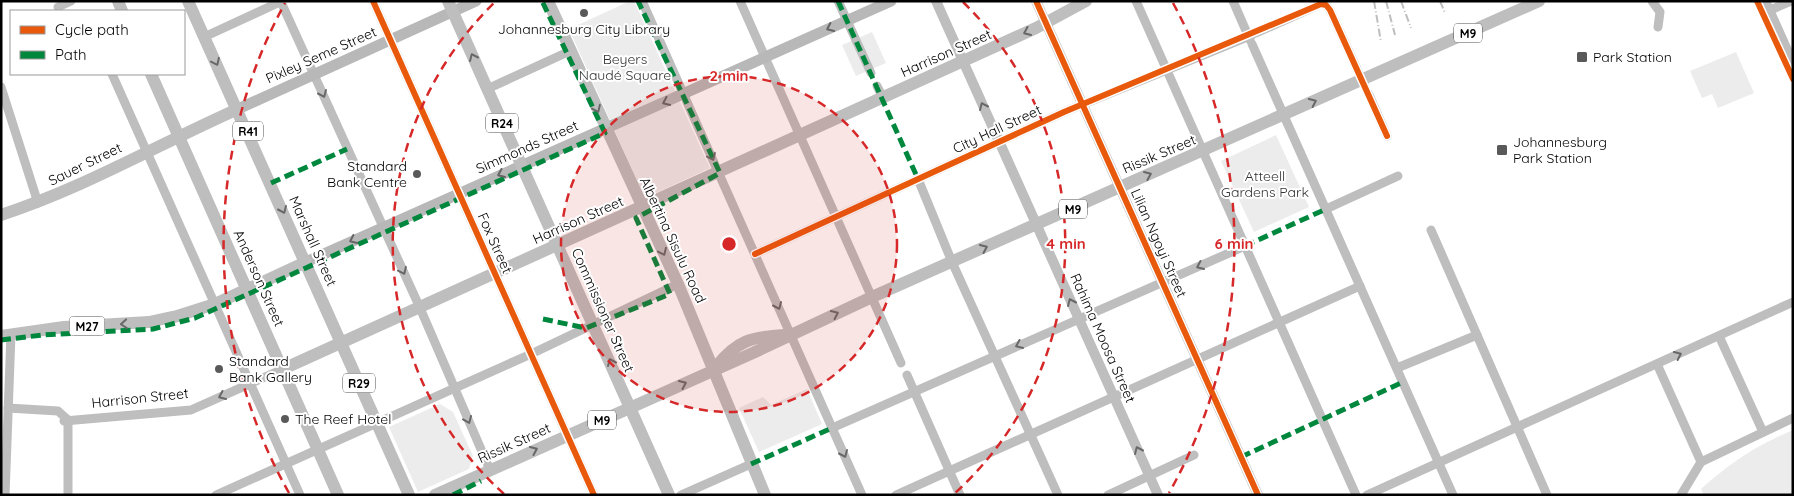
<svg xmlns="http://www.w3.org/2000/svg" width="1794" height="496" font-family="Quicksand,sans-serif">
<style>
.green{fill:#ececec}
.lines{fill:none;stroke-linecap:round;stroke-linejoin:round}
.minor-tunnel{stroke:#d9d9d9;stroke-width:9;stroke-dasharray:9 4.5;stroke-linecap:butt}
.minor{stroke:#bebebe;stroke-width:9}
.tertiary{stroke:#bebebe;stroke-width:10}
.secondary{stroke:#b8b8b8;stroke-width:11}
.primary{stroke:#bebebe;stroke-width:12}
.rail{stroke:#bebebe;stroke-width:2;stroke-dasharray:8 2.5 1 2.5;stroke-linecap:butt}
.quiet{stroke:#00873e;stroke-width:5;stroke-dasharray:10 5;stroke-linecap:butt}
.cycleway-casing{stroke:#fff;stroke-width:9}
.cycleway{stroke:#e8590c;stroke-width:6}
.oneway{stroke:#656565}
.oneway2{stroke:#686868}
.ring{fill:none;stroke:#d62828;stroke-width:2.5;stroke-dasharray:9 6}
.poi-dot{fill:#595959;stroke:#fff;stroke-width:2}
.labels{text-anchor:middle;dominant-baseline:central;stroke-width:4;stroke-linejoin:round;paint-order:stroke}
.shield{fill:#fff;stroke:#4c4c4c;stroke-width:1}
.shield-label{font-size:12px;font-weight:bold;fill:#000}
.poi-label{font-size:14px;fill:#000;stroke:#fff;text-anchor:start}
.street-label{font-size:14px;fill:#000;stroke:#fff}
.park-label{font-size:14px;fill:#333;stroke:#fff}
.centre{fill:#d62828;stroke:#fff;stroke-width:2.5}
.ring-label{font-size:15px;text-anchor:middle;font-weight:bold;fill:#d62828;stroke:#fff;stroke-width:4;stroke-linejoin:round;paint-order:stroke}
</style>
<rect width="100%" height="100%" fill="#fff"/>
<g class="green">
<polygon points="630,1 634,1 710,168 645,198 569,29"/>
<polygon points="872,32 886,63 856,76 842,45"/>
<polygon points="1736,52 1754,93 1718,108 1712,94 1702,98 1690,71"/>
<polygon points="1276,135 1309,207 1254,232 1221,161"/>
<polygon points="807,389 822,424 759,452 739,408 763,397 771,405"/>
<polygon points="440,404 453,412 473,456 469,469 418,492 389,427"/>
<path d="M1793,430v65h-89l-3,-6c32,-28 53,-42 92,-59z"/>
</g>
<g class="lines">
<polyline class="minor-tunnel" points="1356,67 1370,97"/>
<g class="minor">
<polyline points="373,1 594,495"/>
<polyline points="642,1 862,495"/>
<polyline points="740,1 901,363"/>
<polyline points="838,1 871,73"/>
<polyline points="1136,1 1356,495"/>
<polyline points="1233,1 1250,40"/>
<polyline points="1652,1 1660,12 1658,27"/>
<polyline points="281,2 420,308 490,470"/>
<polyline points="58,7 71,1"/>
<polyline points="1768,11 1791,1"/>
<polyline points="1256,33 1321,4 1326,5 1330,10 1356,67"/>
<polyline points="204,37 282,1"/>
<polyline points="1252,44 1453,495"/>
<polyline points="112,74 300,495"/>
<polyline points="877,86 883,98"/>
<polyline points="1,87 38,203"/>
<polyline points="487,89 570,51"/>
<polyline points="1370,97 1387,136"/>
<polyline points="918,179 952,262 1058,495"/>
<polyline points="1326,209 1398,176"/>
<polyline points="1431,230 1547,495"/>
<polyline points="755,254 1064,112 1252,35"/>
<polyline points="1719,336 1763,432"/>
<polyline points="1657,364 1701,462"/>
<polyline points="1397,368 1477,335"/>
<polyline points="907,375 960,495"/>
<polyline points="8,408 58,411 68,420"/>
<polyline points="68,420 68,495"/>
<polyline points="64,421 191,410 283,369"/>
<polyline points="832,428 1245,246"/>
<polyline points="5,495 11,334"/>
<polyline points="216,495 531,354 678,284"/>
<polyline points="681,495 751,464"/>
<polyline points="896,495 1360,286"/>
<polyline points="1108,495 1194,455"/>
<polyline points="1367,495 1793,302"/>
<polyline points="1681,495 1701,462 1793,418"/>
</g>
<g class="tertiary">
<polyline points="936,1 1158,495"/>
<polyline points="1036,1 1258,495"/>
</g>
<g class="secondary">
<polyline points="238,109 476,1"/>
<polyline points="306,262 891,1"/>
</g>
<g class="primary">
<polyline points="118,1 122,11"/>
<polyline points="188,1 409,495"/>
<polyline points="448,1 669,495"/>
<polyline points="548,1 678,284 765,495"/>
<polyline points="1764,1 1793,66"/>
<polyline points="151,74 338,495"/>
<path d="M1,215c83,-27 158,-71 237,-106"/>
<polyline points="174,317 215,304 306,262"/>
<polyline points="1,336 64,327 149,322 172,317"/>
<path d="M716,367c21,-27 36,-30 68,-32"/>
<polyline points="283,369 1036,28 1086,1"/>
<polyline points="435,495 755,352 872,297 1539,1"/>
</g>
<g class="rail">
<polyline points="1374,1 1381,42"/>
<polyline points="1386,1 1395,35"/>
<polyline points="1401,1 1411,28"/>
<polyline points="1440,1 1445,13"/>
</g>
<g class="quiet">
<polyline points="838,1 918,179"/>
<polyline points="271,183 347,149"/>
<polyline points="1245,246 1326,209"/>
<polyline points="543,319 586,328 670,294 636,218 720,173 638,1"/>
<polyline points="1,340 42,335 153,329 195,318 605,133 542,1"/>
<polyline points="1241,457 1403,382"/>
<polyline points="751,464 832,428"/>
<polyline points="453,495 481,481"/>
</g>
<defs>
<g id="cycleway">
<polyline points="373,1 594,495"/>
<polyline points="1036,1 1258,495"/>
<polyline points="1757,1 1793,79"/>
<polyline points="755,254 1064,112 1321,4 1326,5 1330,10 1387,136"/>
</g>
</defs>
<use href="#cycleway" class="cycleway-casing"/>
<use href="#cycleway" class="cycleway"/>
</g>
<defs><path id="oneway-chevron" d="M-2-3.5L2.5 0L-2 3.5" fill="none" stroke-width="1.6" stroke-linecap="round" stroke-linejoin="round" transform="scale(1.25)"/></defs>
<g class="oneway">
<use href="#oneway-chevron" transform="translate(830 28) rotate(155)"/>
<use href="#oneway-chevron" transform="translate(666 102) rotate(156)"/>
<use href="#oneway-chevron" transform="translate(501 174) rotate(156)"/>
<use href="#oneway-chevron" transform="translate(353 240) rotate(155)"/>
</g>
<g class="oneway2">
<use href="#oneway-chevron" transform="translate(1027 32) rotate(156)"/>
<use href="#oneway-chevron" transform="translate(473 57) rotate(-114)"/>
<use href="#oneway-chevron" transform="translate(216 62) rotate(65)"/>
<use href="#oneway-chevron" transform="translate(323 94) rotate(66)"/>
<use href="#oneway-chevron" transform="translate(1313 102) rotate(-25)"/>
<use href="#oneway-chevron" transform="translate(983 106) rotate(-114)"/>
<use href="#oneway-chevron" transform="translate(597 109) rotate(65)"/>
<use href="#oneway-chevron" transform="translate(712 157) rotate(65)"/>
<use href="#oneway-chevron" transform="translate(1148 175) rotate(-23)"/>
<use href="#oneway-chevron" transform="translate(283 210) rotate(66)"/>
<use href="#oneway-chevron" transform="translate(984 248) rotate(-24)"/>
<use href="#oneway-chevron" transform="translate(663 252) rotate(65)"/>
<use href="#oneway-chevron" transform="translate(1200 266) rotate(156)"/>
<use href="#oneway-chevron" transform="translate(403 271) rotate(65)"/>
<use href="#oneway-chevron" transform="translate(1071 302) rotate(-114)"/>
<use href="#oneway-chevron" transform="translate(778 306) rotate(66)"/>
<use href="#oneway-chevron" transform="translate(835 314) rotate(-25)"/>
<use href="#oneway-chevron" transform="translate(124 324) rotate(175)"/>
<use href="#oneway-chevron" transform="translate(1019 345) rotate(156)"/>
<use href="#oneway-chevron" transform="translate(1678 355) rotate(-25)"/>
<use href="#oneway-chevron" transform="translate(611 362) rotate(-114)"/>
<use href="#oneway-chevron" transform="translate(683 384) rotate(-24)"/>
<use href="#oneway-chevron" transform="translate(222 396) rotate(156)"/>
<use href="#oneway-chevron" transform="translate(468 420) rotate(67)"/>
<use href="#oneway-chevron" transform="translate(534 450) rotate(-24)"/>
<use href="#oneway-chevron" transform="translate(1138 450) rotate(-114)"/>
<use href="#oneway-chevron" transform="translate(844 454) rotate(66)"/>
</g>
<circle cx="729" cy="244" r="168" fill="#d62828" fill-opacity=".12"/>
<g class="ring">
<circle cx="729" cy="244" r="168"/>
<path d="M504 494A337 337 0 0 1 495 2M963 2A337 337 0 0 1 954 494"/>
<path d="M289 493A505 505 0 0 1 285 3M1173 3A505 505 0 0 1 1169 493"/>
</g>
<g class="poi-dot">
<circle cx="584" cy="13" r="5"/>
<rect x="1576" y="51" width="12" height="12" rx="2.5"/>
<rect x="1496" y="144" width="12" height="12" rx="2.5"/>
<circle cx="417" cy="174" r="5"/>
<circle cx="219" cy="369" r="5"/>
<circle cx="285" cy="419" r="5"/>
</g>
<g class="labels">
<g class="shield">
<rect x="1454" y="23.5" width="28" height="19" rx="4"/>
<rect x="486" y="113.5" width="32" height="19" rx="4"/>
<rect x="233" y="121.5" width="30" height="19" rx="4"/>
<rect x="1059" y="199.5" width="28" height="19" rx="4"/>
<rect x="69.5" y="316.5" width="35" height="19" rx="4"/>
<rect x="343" y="373.5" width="32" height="19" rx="4"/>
<rect x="588" y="410.5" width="28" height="19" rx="4"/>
</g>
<g class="shield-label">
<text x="1468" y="33">M9</text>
<text x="502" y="123">R24</text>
<text x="248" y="131">R41</text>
<text x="1073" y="209">M9</text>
<text x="87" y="326">M27</text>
<text x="359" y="383">R29</text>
<text x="602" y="420">M9</text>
</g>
<g class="poi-label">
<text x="584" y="29" text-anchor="middle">Johannesburg City Library</text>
<text x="1593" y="57">Park Station</text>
<text x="1513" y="142">Johannesburg<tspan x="1513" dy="16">Park Station</tspan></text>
<text x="407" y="166" text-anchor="end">Standard<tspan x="407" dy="16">Bank Centre</tspan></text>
<text x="229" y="361">Standard<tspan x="229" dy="16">Bank Gallery</tspan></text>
<text x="295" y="419">The Reef Hotel</text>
</g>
<g class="street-label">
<text transform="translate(946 53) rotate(-24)">Harrison Street</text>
<text transform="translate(321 55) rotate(-24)">Pixley Seme Street</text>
<text transform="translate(997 129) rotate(-25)">City Hall Street</text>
<text transform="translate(527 147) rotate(-24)">Simmonds Street</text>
<text transform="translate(1159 154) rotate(-23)">Rissik Street</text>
<text transform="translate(85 164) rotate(-26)">Sauer Street</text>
<text transform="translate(578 220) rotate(-24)">Harrison Street</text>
<text transform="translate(673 240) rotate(65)">Albertina Sisulu Road</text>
<text transform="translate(313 241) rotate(66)">Marshall Street</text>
<text transform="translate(495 243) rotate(66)">Fox Street</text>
<text transform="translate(1159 243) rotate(66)">Lilian Ngoyi Street</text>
<text transform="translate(259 278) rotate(66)">Anderson Street</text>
<text transform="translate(603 310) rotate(66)">Commissioner Street</text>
<text transform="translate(1103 338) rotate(66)">Rahima Moosa Street</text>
<text transform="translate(140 398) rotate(-6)">Harrison Street</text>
<text transform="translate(514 443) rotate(-24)">Rissik Street</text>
</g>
<g class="park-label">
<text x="625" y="59">Beyers<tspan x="625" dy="16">Naudé Square</tspan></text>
<text x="1265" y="176">Atteell<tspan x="1265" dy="16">Gardens Park</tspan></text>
</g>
</g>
<circle cx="729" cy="244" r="8" class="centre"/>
<g class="ring-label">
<text x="729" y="81">2 min</text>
<text x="1066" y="249">4 min</text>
<text x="1234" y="249">6 min</text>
</g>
<rect width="1794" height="496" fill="none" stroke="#000000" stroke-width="5"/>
<rect x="10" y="10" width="175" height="65" fill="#ffffff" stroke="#999999"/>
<rect x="20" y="26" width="25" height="8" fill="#e8590c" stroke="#999999"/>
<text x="55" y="35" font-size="15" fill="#000000">Cycle path</text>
<rect x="20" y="51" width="25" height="8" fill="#00873e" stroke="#999999"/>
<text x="55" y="60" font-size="15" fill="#000000">Path</text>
</svg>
